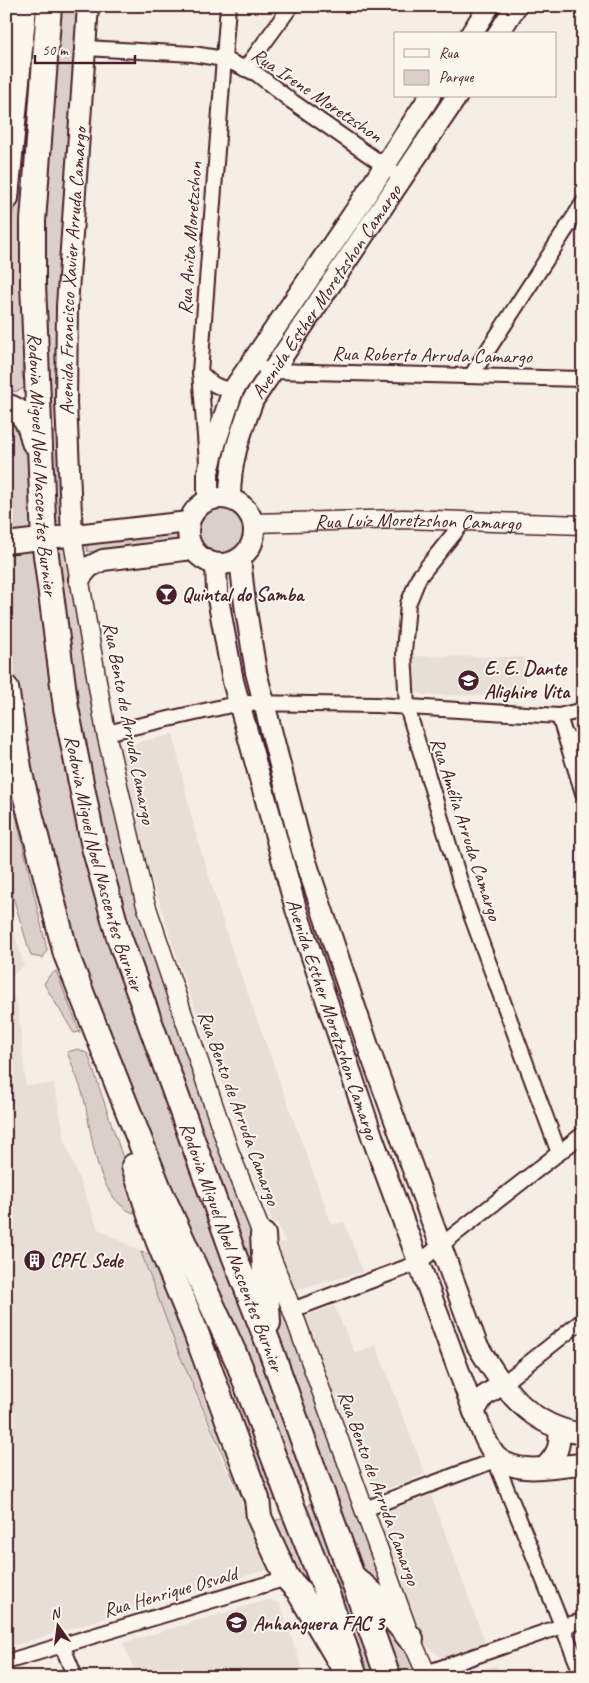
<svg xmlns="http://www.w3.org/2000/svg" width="589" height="1683" font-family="Caveat,sans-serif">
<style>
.built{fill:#e7dfd6}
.green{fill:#dbd0c9;stroke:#92787a}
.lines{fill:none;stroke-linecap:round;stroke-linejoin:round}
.minor-casing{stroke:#4a1f2b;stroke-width:18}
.tertiary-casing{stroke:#4a1f2b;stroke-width:21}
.secondary-casing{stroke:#4a1f2b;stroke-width:24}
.trunk-casing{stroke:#4a1f2b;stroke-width:28}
.minor{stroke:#fbf7ec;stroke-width:14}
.tertiary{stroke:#fbf7ec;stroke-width:18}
.secondary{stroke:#fbf7ec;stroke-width:20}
.trunk{stroke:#fbf7ec;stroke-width:24}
.labels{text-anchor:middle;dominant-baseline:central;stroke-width:4;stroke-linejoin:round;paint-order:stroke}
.street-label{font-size:20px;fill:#4a1f2b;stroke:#fbf7ec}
.poi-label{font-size:20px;font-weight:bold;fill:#4a1f2b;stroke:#fbf7ec;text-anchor:start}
</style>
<rect width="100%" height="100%" fill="#f4eee4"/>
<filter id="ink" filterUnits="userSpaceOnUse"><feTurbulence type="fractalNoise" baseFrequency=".02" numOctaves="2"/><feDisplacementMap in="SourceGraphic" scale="10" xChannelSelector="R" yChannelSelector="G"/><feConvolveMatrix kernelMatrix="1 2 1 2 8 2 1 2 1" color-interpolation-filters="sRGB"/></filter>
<g filter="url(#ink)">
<g class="built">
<polygon points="413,656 524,657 525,696 423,695 416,692 413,690 411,676"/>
<polygon points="173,734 194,828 231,948 332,1225 344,1221 363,1272 295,1290 278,1245 285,1241 277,1223 272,1222 177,958 148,866 120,747"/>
<polygon points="6,905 24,965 6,982"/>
<polygon points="6,982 18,1007 26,1085 54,1084 66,1144 98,1229 141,1252 223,1462 272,1568 6,1648"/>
<polygon points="334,1306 355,1353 376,1345 425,1474 376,1493 336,1399 303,1317"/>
<polygon points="431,1495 485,1642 443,1659 420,1640 381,1535 388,1511"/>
<polygon points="270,1599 280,1604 305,1677 137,1677 123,1643"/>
<polygon points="496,1665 501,1677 462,1677"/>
</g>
<g class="green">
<polygon points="6,6 11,6 6,80"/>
<polygon points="31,6 40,6 26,253 22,375 25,387 18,391 6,392 6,293"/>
<polygon points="55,6 78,6 66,521 51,523 42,180"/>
<polygon points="6,414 26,434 31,532 6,533"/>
<circle cx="221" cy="530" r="26"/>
<polygon points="184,533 186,542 88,552 86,545"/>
<polygon points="16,548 30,550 35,557 65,771 92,881 131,1004 295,1452 302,1479 298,1484 249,1358 210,1280 115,1062 77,944 23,737 6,633 6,557"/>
<polygon points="58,548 67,548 118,822 255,1234 258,1291 205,1154 164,1022 135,953 100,830 72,677"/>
<polygon points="6,772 47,950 43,958 31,956 6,874"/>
<polygon points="56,971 80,1032 74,1033 44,984 49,976"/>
<path d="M78,1049l10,5 42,125 16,38c-51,-9 -52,-77 -62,-118 -4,-16 -11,-31 -17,-47z"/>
<polygon points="141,1252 157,1257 272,1568 178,1351"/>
<polygon points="182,1261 227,1356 281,1498 277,1501 268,1499 190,1304"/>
<polygon points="269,1274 284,1308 385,1583 381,1587 362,1572 275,1334"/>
<polygon points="314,1500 377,1677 363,1677 305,1509"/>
<polygon points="288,1518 316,1599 313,1599 271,1521"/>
<polygon points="379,1608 411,1656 420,1677 403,1677 383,1636"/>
</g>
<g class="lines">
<defs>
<g id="minor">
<polyline points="85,48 193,54 224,59 257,74 290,100 392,171"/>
<polyline points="245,69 291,6"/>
<polyline points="265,369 273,371 583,379"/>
<path d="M200,372c11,12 17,16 33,18"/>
<polyline points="471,376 583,203"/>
<polyline points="207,462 200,372 228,6"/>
<polyline points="464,521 419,577 408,604 404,652 407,707 467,904 559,1153"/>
<polyline points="559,716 583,793"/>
<polyline points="106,733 240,703 376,705 559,716 583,710"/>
<polyline points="566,736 583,747"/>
<polyline points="292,1310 418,1263 583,1134"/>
<polyline points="501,1385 583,1320"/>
<polyline points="365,1509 498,1459 499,1470 583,1677"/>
<polyline points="62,1645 75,1677"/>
<polyline points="6,1662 287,1578"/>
<polyline points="426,1673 562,1626 583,1621"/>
</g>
<g id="tertiary">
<path id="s1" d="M253,523l151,-4 179,6"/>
<polyline points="72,536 106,733 145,902 228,1148 292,1310 411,1639 428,1677"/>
</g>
<g id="secondary">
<polyline points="471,34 489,6"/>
<polyline points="498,34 516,6"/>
<circle cx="221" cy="531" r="33"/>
<path id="s2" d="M230,498c0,-38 10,-63 23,-98l204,-304"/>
<polyline points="208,500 208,472 216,441 233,390 356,210 430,96"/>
<path id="s3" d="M72,536l-6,-133 1,-97 21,-300"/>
<polyline points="6,543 188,522"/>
<path d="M240,558l5,46 11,68 46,178 67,199 108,296c27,44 51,81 106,89"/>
<path id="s4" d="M216,564l1,29 16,88 63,228 77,230 101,273c5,12 15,40 25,47 24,17 57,6 84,5"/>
<polyline points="79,579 89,567 103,560 192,549"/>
<polyline points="474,1412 483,1397 501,1385"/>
<path d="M545,1467c12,-12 16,-21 14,-38"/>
</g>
<g id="trunk">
<path id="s5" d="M49,6l-16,215v63l11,256 22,168 28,139 25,90 116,321 34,87 119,332"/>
<polyline points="6,198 24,6"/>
<path d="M6,406c19,5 24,18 28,36"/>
<polyline points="6,688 20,774 66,954 159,1189 239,1364 292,1506 325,1588 355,1677"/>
<polyline points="134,1166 158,1240 195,1330 257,1499 259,1517 287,1578 298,1590 341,1663"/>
<polyline points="263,1235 268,1323"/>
<polyline points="353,1577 375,1596 411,1639"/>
</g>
</defs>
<use href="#minor" class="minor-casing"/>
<use href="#tertiary" class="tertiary-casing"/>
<use href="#secondary" class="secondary-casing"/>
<use href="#trunk" class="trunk-casing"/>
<use href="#minor" class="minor"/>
<use href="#tertiary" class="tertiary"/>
<use href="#secondary" class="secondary"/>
<use href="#trunk" class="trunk"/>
</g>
</g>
<defs>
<symbol id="bar-disc" viewBox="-11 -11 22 22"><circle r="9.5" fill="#4a1f2b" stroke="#fbf7ec"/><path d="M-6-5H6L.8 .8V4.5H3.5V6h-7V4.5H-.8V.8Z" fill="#fff"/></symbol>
<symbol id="school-disc" viewBox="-11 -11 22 22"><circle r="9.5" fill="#4a1f2b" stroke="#fbf7ec"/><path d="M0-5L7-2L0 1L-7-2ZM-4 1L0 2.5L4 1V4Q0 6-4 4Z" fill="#fff"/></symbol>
<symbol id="building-disc" viewBox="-11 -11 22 22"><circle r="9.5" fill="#4a1f2b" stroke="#fbf7ec"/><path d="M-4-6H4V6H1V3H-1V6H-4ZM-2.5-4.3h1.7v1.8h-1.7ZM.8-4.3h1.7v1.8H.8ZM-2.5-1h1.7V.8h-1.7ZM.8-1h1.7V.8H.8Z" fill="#fff"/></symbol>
<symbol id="university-disc" viewBox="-11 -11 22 22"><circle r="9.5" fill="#4a1f2b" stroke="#fbf7ec"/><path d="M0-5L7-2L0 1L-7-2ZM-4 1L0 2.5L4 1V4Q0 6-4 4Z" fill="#fff"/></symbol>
</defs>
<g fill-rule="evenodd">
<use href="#bar-disc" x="154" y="582" width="25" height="25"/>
<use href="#school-disc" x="456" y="668" width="25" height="25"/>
<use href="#building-disc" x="22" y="1248" width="25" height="25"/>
<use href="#university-disc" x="224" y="1610" width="25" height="25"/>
</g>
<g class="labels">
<g class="street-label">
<text transform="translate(317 95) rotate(34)">Rua Irene Moretzshon</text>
<text transform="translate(190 238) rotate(-86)">Rua Anita Moretzshon</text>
<text stroke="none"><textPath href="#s3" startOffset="265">Avenida Francisco Xavier Arruda Camargo</textPath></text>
<text stroke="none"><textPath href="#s2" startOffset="232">Avenida Esther Moretzshon Camargo</textPath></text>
<text transform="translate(432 355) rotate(1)">Rua Roberto Arruda Camargo</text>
<text stroke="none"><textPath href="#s5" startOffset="459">Rodovia Miguel Noel Nascentes Burnier</textPath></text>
<text stroke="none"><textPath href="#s1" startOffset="165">Rua Luíz Moretzshon Camargo</textPath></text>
<text transform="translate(129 723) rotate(79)">Rua Bento de Arruda Camargo</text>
<text transform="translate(466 829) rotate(72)">Rua Amélia Arruda Camargo</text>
<text stroke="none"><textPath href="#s5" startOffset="864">Rodovia Miguel Noel Nascentes Burnier</textPath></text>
<text stroke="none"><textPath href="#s4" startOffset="471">Avenida Esther Moretzshon Camargo</textPath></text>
<text transform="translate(239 1108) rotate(70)">Rua Bento de Arruda Camargo</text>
<text stroke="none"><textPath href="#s5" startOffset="1269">Rodovia Miguel Noel Nascentes Burnier</textPath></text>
<text transform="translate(379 1488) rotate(70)">Rua Bento de Arruda Camargo</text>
<text transform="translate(170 1592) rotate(-16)">Rua Henrique Osvald</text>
</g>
<g class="poi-label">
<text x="182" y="594">Quintal do Samba</text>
<text x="484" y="668">E. E. Dante<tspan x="484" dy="23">Alighire Vita</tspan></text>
<text x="50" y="1260">CPFL Sede</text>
<text x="253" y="1623">Anhanguera FAC 3</text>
</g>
</g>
<rect width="589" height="1683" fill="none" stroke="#fbf7ec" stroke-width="25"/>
<rect x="12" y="12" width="564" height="1658" fill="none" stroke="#4a1f2b" stroke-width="2" filter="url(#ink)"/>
<rect x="394" y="32" width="162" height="65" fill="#fbf7ec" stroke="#b4a19f"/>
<rect x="404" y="49" width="25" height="8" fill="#fbf7ec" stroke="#b4a19f"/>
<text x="439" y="58" font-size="15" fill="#4a1f2b">Rua</text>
<rect x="404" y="70" width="25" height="15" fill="#dbd0c9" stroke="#b4a19f"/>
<text x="439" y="82" font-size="15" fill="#4a1f2b">Parque</text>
<g transform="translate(58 1626) rotate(346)" stroke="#fbf7ec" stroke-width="4" paint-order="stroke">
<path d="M0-4L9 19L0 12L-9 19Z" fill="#4a1f2b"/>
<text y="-8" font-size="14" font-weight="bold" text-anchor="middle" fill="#4a1f2b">N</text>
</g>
<path d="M35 55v8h100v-8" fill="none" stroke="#4a1f2b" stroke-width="2.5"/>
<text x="42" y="55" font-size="15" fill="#4a1f2b" stroke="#fbf7ec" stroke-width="4" paint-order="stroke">50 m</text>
</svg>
